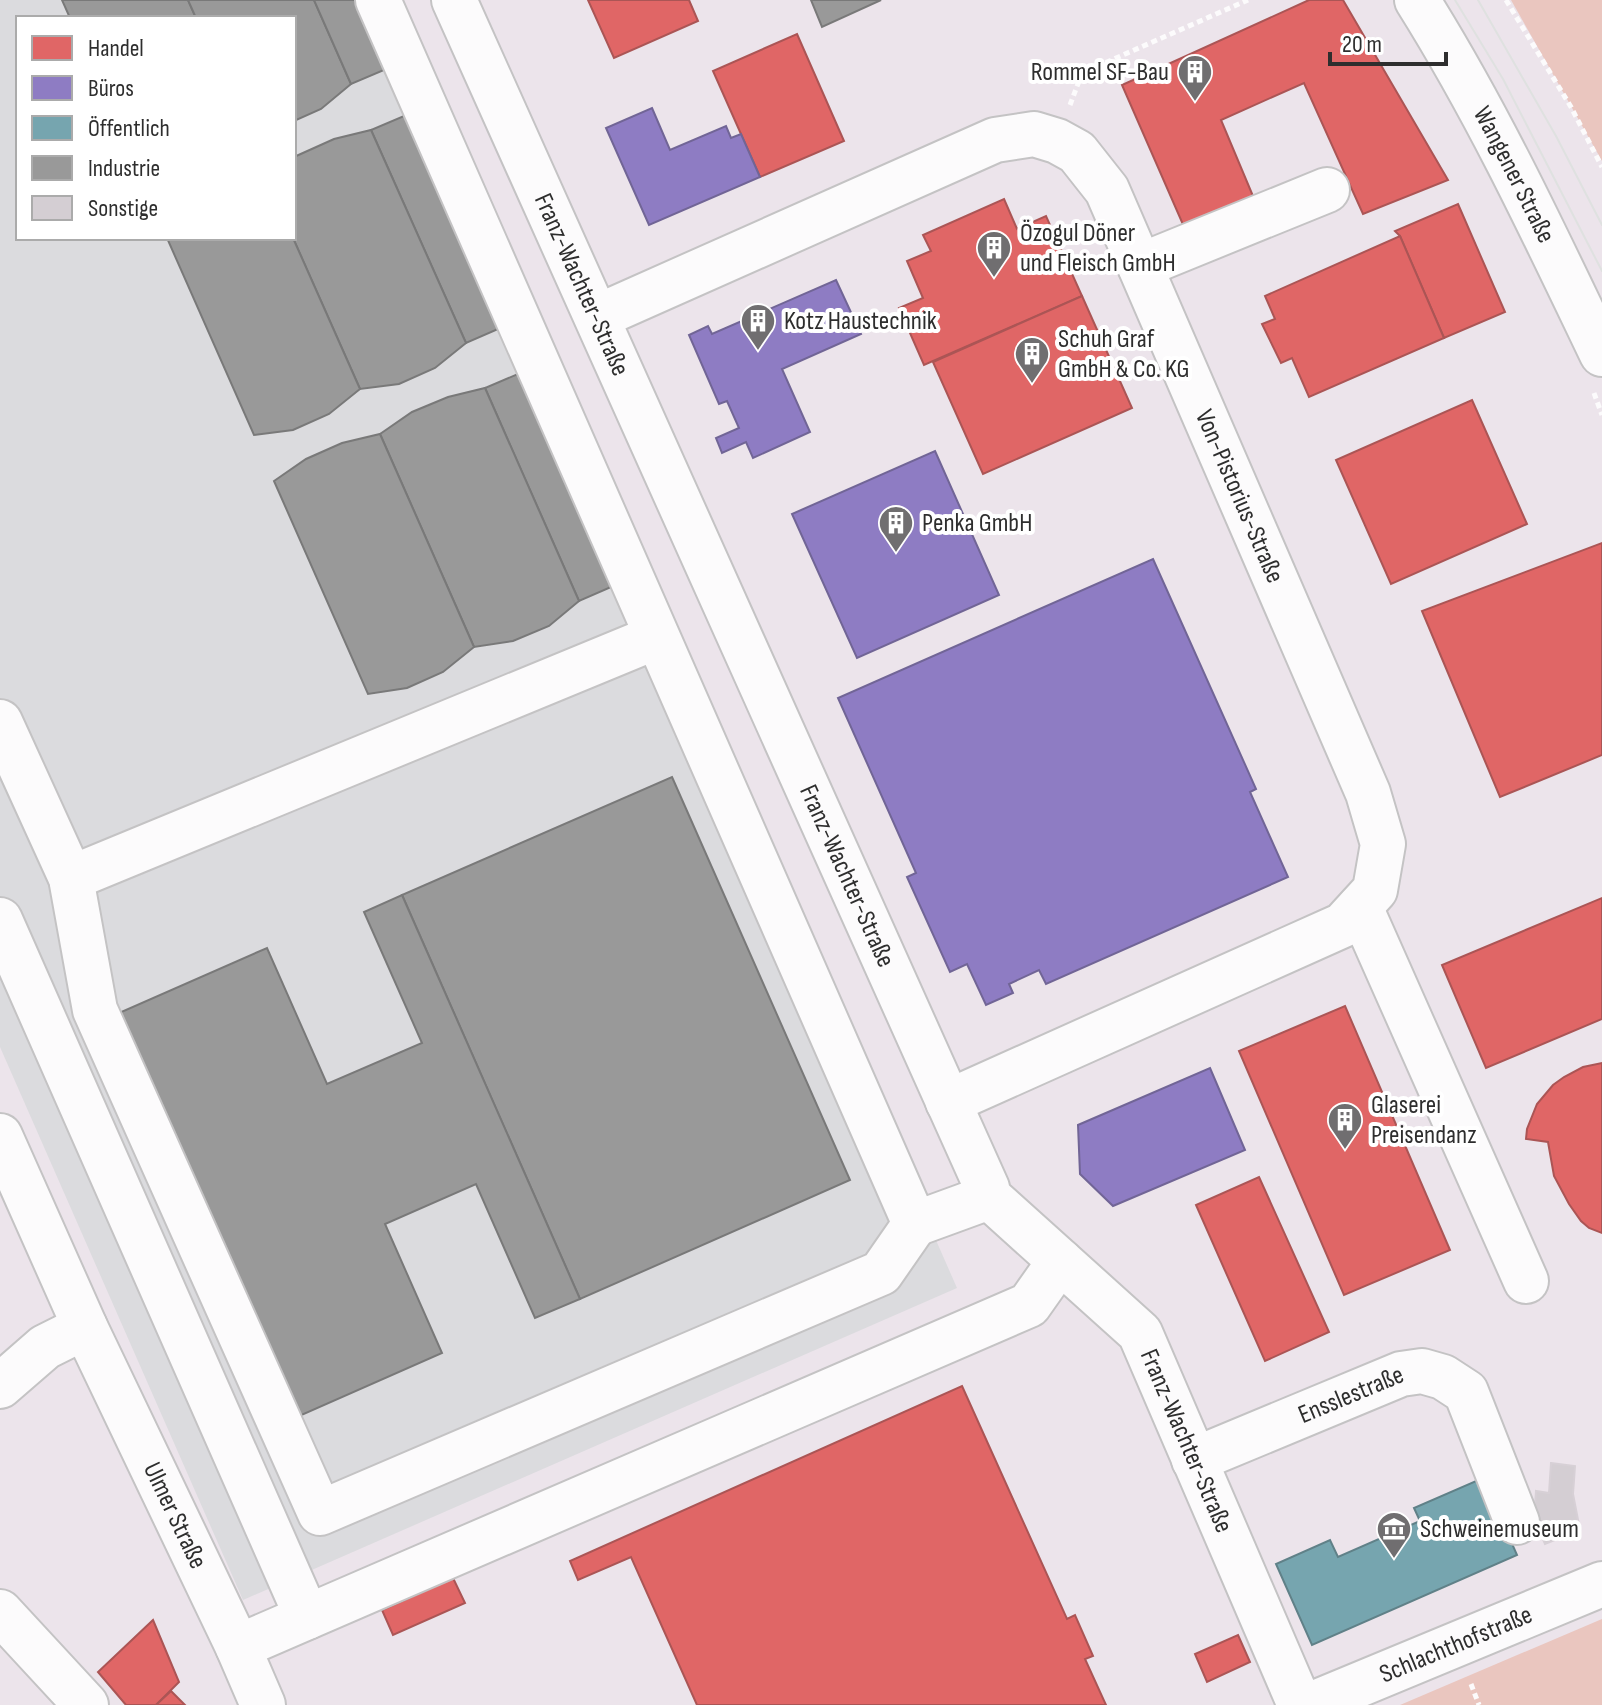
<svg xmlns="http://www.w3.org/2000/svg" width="1602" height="1705" font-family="'Sofia Sans Condensed',sans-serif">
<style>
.industrial{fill:#dbdbde;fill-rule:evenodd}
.green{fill:#eac6bf}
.shops{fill:#e06666;stroke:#ab5555;stroke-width:2}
.offices{fill:#8e7cc3;stroke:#716596;stroke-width:2}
.public{fill:#76a5af;stroke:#608188;stroke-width:2}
.industry{fill:#999;stroke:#797979;stroke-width:2}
.building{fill:#d4ced3;stroke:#d7d0d6;stroke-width:2}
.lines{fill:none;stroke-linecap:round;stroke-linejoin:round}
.minor-casing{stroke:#c4c3c4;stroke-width:48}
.path{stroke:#fcfbfc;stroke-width:5;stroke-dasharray:6 4;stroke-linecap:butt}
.minor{stroke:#fcfbfc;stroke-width:44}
.tram{stroke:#dfe1e0;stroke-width:2}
.labels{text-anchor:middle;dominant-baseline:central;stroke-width:8;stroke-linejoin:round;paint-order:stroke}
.poi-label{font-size:26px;fill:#2e2e2e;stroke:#fff;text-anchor:start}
.street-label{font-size:26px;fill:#2e2e2e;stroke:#fff}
</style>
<rect width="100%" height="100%" fill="#ece4eb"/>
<path class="industrial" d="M0,0h391l566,1288 -714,312 -243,-553zM18,18h276v220h-276z"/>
<g class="green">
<polygon points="1511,0 1602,0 1602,161"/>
<polygon points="1602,1619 1602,1705 1400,1705"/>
</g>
<g class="shops">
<polygon points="588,0 689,0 698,21 614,58"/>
<polygon points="1309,0 1343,0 1448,180 1363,214 1304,83 1221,120 1258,208 1188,236 1122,85"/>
<polygon points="797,34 844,141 760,177 713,71"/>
<polygon points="1004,199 1017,229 1046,216 1082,296 924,365 899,308 923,298 907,261 931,251 923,235"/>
<polygon points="1458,204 1505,312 1444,338 1400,236 1395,231"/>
<polygon points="1400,236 1444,338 1309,397 1292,358 1281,363 1262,324 1275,319 1265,296"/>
<polygon points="1082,296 1132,408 983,474 933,362"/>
<polygon points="1472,400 1527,524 1391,584 1336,460"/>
<polygon points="1602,543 1602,755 1500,797 1422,611"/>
<polygon points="1602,898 1602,1019 1486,1068 1442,965"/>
<polygon points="1345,1006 1450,1250 1344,1295 1239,1051"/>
<polygon points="1602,1063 1602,1233 1589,1228 1581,1221 1569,1204 1554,1176 1548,1142 1526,1139 1527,1129 1537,1104 1553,1085 1564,1077 1583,1067"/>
<polygon points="1259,1177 1329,1332 1265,1361 1196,1205"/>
<polygon points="962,1386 1067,1619 1075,1615 1093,1656 1085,1659 1106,1705 697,1705 631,1557 578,1580 570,1561"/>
<polygon points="453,1578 465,1603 393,1635 382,1610"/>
<polygon points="153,1620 179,1682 156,1705 126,1705 98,1672"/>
<polygon points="1238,1635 1250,1662 1207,1682 1195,1654"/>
<polygon points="171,1691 185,1705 156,1705"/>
</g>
<g class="offices">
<polygon points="652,108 670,150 726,126 731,138 741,134 760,177 649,225 606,128"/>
<polygon points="836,280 861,334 782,369 810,432 753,458 746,442 722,453 716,438 739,428 727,401 719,404 689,335 708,326 712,334"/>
<polygon points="935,451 999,595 857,658 792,514"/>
<polygon points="1153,559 1256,789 1250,792 1288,877 1046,984 1039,970 1009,984 1013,993 986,1005 967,964 950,972 907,877 916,873 838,698"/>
<polygon points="1210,1068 1245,1150 1113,1206 1080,1174 1078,1125"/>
</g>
<polygon class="public" points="1483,1478 1517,1555 1312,1645 1276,1564 1330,1540 1338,1557 1420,1521 1414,1508"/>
<g class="industry">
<polygon points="62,0 188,0 196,18 70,18"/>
<polygon points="188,0 314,0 351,84 321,109 294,121 294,18 196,18"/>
<polygon points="314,0 361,0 391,67 351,84"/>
<polygon points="811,0 881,0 822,27"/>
<polygon points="411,113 505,326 466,343 371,130"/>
<polygon points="371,130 466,343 435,368 399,384 360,389 293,238 294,157 334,139"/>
<polygon points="167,238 293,238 360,389 329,414 293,430 254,435"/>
<polygon points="525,371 618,584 579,601 485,388"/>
<polygon points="485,388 579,601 549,626 513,641 474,647 380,434 412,412 448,397"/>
<polygon points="380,434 474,647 443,672 407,688 368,694 274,481 306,459 342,443"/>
<polygon points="672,777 850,1180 580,1299 402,895"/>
<polygon points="402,895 580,1299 535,1318 476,1184 385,1224 442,1353 297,1417 119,1013 267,948 327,1084 422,1043 364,912"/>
</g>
<polygon class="building" points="1551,1463 1575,1466 1573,1494 1580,1530 1545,1544 1534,1519 1536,1491 1549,1493"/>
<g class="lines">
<defs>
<g id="minor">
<path id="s1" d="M454,0l533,1188 2,9 151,136 160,372"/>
<path id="s2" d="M1417,0c71,113 127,233 185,354"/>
<polyline points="1140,266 1327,190"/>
<path id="s3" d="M597,317l398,-177 39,-6 23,7 20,11 30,38 261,603 15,51 -8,46 -32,35 -395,177"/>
<polyline points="0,722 71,878 95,1010 320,1513 881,1273 915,1224 378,0"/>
<polyline points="71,878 656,637"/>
<polyline points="1360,907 1526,1281"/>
<polyline points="0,920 307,1617"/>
<path id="s4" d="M0,1136l85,191 153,320 25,58"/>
<polyline points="915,1224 989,1197"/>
<polyline points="0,1386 45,1347 85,1327"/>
<path id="s5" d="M1194,1460l207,-86 21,-3 21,6 23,15 51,130"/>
<polyline points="0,1612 86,1705"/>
<polyline points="238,1647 1029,1305 1060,1261"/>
<path id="s6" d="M1310,1705l292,-121"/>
</g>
</defs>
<use href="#minor" class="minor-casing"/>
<g class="path">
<polyline points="1506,0 1571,107 1602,167"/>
<polyline points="1070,105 1082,73 1248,0"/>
<polyline points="1594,393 1602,415"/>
<polyline points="1471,1684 1479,1705"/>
</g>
<use href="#minor" class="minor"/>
<g class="tram">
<polyline points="1455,0 1503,79 1602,271"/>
<polyline points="1478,0 1556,136 1602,225"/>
</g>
</g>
<defs>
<symbol id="building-pin" viewBox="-11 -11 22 30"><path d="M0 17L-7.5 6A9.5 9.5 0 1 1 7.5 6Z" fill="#706e70" stroke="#fff"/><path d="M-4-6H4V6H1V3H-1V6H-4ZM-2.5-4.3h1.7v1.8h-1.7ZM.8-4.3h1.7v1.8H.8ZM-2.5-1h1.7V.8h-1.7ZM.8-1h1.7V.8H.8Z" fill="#fff"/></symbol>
<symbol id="museum-pin" viewBox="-11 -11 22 30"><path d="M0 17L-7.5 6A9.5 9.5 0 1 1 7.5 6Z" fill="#706e70" stroke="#fff"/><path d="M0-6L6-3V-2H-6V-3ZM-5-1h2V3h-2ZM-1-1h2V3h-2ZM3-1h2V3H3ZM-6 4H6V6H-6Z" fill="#fff"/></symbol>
</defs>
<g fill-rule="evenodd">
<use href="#building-pin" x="1175" y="52" width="40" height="54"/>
<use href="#building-pin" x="974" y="228" width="40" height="54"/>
<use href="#building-pin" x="738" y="301" width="40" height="54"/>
<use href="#building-pin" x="1012" y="334" width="40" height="54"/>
<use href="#building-pin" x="876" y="503" width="40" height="54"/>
<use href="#building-pin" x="1325" y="1100" width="40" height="54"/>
<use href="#museum-pin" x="1374" y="1509" width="40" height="54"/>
</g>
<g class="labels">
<g class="poi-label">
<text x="1169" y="72" text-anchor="end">Rommel SF-Bau</text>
<text x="1020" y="233">Özogul Döner<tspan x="1020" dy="30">und Fleisch GmbH</tspan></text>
<text x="784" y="321">Kotz Haustechnik</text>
<text x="1058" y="339">Schuh Graf<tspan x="1058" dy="30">GmbH &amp; Co. KG</tspan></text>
<text x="922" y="523">Penka GmbH</text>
<text x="1371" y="1105">Glaserei<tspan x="1371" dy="30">Preisendanz</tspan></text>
<text x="1420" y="1529">Schweinemuseum</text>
</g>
<g class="street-label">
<text stroke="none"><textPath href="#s2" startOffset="200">Wangener Straße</textPath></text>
<text stroke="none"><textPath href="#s1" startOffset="312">Franz-Wachter-Straße</textPath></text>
<text stroke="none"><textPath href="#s3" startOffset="904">Von-Pistorius-Straße</textPath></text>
<text stroke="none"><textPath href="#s1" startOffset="960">Franz-Wachter-Straße</textPath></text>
<text stroke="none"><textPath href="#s5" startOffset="170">Ensslestraße</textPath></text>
<text stroke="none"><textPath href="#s1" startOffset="1632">Franz-Wachter-Straße</textPath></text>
<text stroke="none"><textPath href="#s4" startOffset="418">Ulmer Straße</textPath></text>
<text stroke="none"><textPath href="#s6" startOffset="158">Schlachthofstraße</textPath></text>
</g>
</g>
<rect x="16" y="16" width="280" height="224" fill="#ffffff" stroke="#ababab" stroke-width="2"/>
<rect x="32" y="36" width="40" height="24" fill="#e06666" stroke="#ababab" stroke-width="2"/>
<text x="88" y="56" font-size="24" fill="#2e2e2e">Handel</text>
<rect x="32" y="76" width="40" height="24" fill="#8e7cc3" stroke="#ababab" stroke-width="2"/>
<text x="88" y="96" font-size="24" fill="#2e2e2e">Büros</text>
<rect x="32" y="116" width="40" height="24" fill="#76a5af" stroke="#ababab" stroke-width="2"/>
<text x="88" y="136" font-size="24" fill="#2e2e2e">Öffentlich</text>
<rect x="32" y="156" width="40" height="24" fill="#999999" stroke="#ababab" stroke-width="2"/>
<text x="88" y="176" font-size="24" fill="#2e2e2e">Industrie</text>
<rect x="32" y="196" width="40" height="24" fill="#d4ced3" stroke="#ababab" stroke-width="2"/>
<text x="88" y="216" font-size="24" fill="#2e2e2e">Sonstige</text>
<path d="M1330 52v12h116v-12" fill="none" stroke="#2e2e2e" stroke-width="4"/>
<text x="1342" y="52" font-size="24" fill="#2e2e2e" stroke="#ffffff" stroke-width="6" paint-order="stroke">20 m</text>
</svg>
